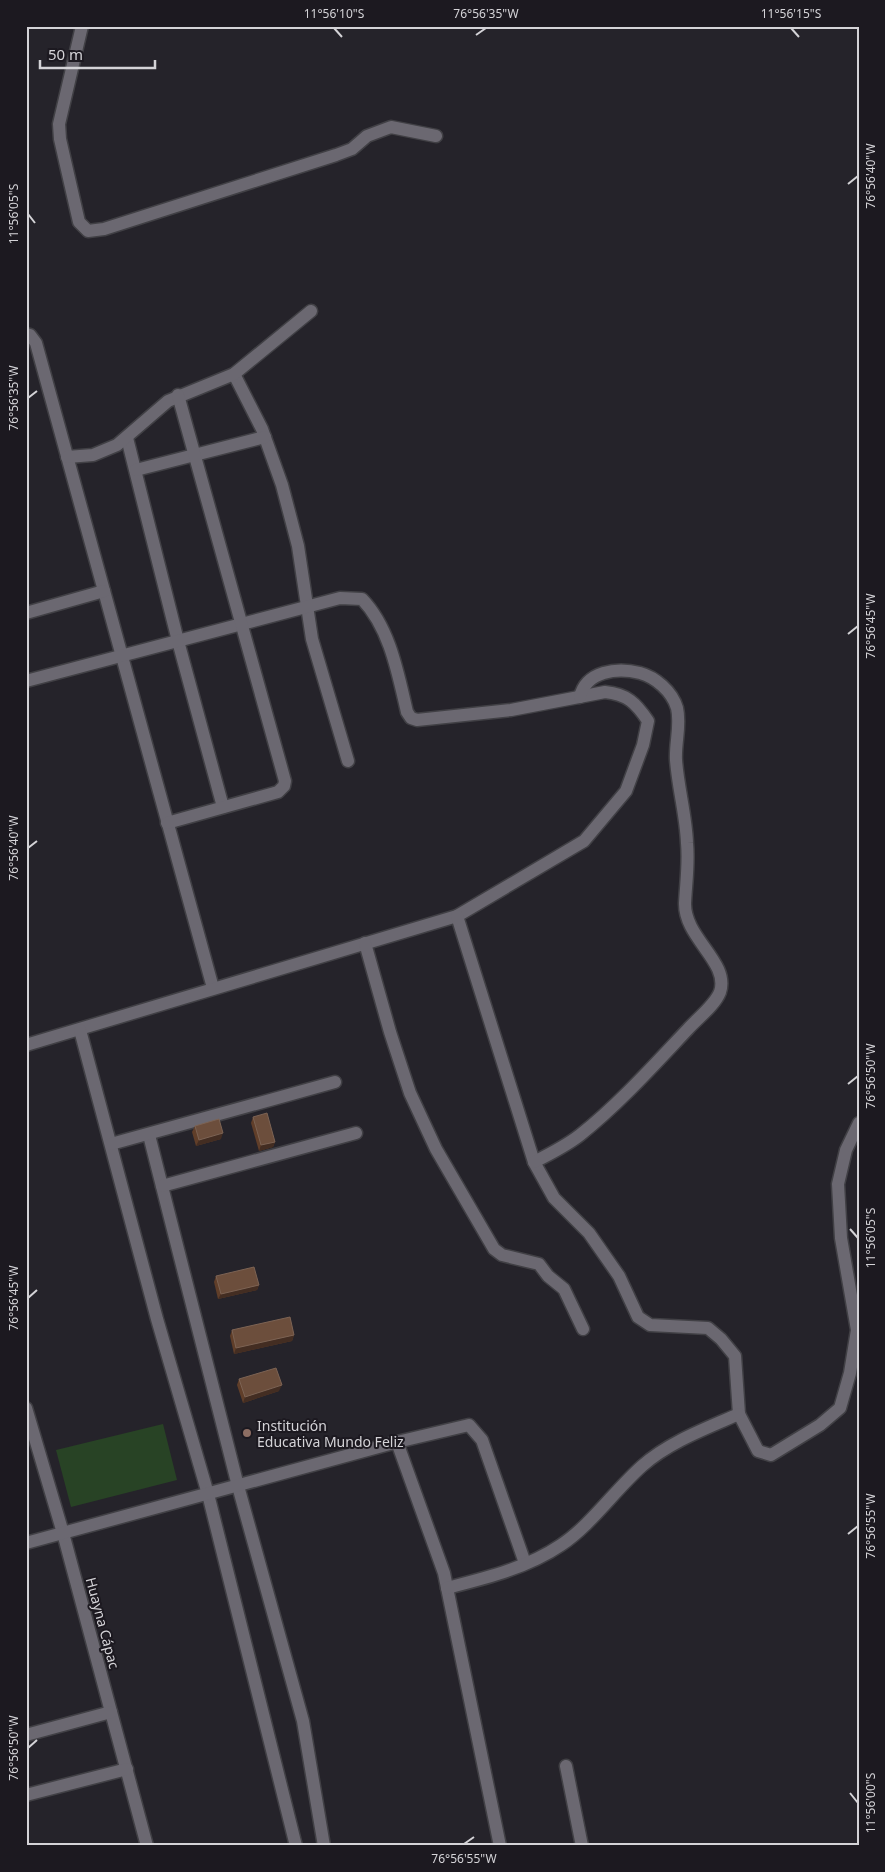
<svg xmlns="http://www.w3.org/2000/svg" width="885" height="1872" font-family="'Noto Sans',sans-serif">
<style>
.green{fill:#284325}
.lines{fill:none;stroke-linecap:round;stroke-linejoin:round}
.minor-casing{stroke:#414045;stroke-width:15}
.minor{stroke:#6b6871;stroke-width:12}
.wall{fill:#603e29}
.shaded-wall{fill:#432d22}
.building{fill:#6c4e3c;stroke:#7c6354}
.ticks{fill:none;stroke:#d4d3d7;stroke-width:2}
.education-dot{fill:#8d6e63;stroke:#1c1920;stroke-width:2}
.labels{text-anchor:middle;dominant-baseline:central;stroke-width:4;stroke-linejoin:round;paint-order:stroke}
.poi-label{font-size:14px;fill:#d4d3d7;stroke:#1c1920;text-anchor:start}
.street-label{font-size:14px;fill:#d4d3d7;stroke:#1c1920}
.neatline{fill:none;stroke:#d4d3d7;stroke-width:2}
.ticks-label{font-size:12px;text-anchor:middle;fill:#d4d3d7}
</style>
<rect width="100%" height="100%" fill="#25232a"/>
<polygon class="green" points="163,1424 177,1480 71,1507 56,1450"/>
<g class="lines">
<defs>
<g id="minor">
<polyline points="82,26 59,124 60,139 79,222 88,231 104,229 336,155 352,149 367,136 391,127 436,136"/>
<polyline points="26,334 30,335 36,343 213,988"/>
<polyline points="234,374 262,429 282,485 298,546 312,639 348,761"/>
<polyline points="127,438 178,641 223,807"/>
<polyline points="67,457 93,455 117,445 168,401 234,374 311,311"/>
<polyline points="136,470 265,437"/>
<polyline points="26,613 104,591"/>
<path d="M26,681l314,-83 22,1c28,29 36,75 45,113l4,6 6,2 94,-10 94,-18c22,2 31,11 43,29l-5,24 -17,46 -42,50 -127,75 -431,129"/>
<polyline points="167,823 278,792 284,786 285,781 178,395"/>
<polyline points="457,916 534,1162 554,1198 589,1233 619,1276 638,1317 650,1325 708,1328 721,1339 735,1356 739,1414 758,1451 771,1455 820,1425 840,1408 850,1373 857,1330 841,1238 838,1184 846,1150 859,1123"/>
<polyline points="365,943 390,1032 410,1093 436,1149 494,1249 502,1255 539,1264 548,1276 564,1289 583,1329"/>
<polyline points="80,1030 157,1319 208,1494 296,1846"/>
<polyline points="149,1135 238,1486 303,1721 324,1846"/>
<polyline points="111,1144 335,1082"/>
<path d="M534,1162c16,-8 32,-16 46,-27 39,-31 74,-70 108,-106 10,-11 27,-24 32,-37 10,-30 -36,-54 -35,-89 1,-20 4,-40 2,-60 -1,-28 -9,-55 -11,-83 -1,-17 5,-35 1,-52 -5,-17 -22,-31 -37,-35 -23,-6 -54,-2 -60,24"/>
<polyline points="162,1186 356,1133"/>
<polyline points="26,1408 63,1533 147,1846"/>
<polyline points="397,1442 444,1573 500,1846"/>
<polyline points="26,1543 397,1442 469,1425 482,1440 525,1563"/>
<path d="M447,1588c39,-10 80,-20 114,-43 30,-20 53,-54 81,-79 27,-24 65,-38 97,-52"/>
<polyline points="26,1735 111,1712"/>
<polyline points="566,1766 582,1846"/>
<polyline points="26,1795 127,1769"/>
</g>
</defs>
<use href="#minor" class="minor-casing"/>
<use href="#minor" class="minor"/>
</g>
<g class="wall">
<polygon points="253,1117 275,1142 273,1147 259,1151 251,1123"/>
<polygon points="195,1126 221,1139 196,1146 192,1132"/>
<polygon points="216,1276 259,1285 257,1290 218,1299 214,1282"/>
<polygon points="232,1330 294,1335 292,1341 234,1354 230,1336"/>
<polygon points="239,1379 279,1391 243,1403 237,1385"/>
</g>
<g class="shaded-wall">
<polygon points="223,1133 221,1139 196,1146 199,1140"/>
<polygon points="275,1142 273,1147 259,1151 261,1145"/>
<polygon points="259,1285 257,1290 218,1299 221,1294"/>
<polygon points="294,1335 292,1341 234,1354 236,1348"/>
<polygon points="282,1385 279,1391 243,1403 245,1397"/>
</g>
<g class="building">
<polygon points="267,1113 275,1142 261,1145 253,1117"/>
<polygon points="219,1119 223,1133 199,1140 195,1126"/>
<polygon points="254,1267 259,1285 221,1294 216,1276"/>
<polygon points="290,1317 294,1335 236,1348 232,1330"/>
<polygon points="276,1368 282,1385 245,1397 239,1379"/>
</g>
<path class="ticks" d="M334,28l8,9M791,28l8,9M476,35l10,-7M848,184l10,-8M28,214l7,9M28,398l9,-7M848,634l10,-8M28,848l9,-7M848,1084l10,-8M850,1229l8,9M28,1298l9,-8M848,1534l10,-8M28,1748l9,-8M850,1793l8,10M464,1844l10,-7"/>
<circle class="education-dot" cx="247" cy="1433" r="5"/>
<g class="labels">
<g class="poi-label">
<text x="257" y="1425">Institución<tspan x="257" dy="16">Educativa Mundo Feliz</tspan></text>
</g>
<g class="street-label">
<text transform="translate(103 1623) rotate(75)">Huayna Cápac</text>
</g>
</g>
<rect width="885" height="1872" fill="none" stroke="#1c1920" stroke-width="55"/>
<path d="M40 60v8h115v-8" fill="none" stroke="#d4d3d7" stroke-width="2.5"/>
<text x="48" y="60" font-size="15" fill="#d4d3d7" stroke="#1c1920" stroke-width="4" paint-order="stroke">50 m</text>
<rect x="28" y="28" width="830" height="1816" class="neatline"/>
<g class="ticks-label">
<text x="334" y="18">11°56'10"S</text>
<text x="486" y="18">76°56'35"W</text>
<text x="791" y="18">11°56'15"S</text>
<text transform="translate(871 176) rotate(-90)" y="4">76°56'40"W</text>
<text transform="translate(14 214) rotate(-90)" y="4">11°56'05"S</text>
<text transform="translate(14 398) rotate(-90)" y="4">76°56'35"W</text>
<text transform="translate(871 626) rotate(-90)" y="4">76°56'45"W</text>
<text transform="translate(14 848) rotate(-90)" y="4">76°56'40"W</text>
<text transform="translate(871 1076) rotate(-90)" y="4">76°56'50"W</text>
<text transform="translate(871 1238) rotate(-90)" y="4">11°56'05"S</text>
<text transform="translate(14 1298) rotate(-90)" y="4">76°56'45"W</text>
<text transform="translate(871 1526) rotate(-90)" y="4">76°56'55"W</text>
<text transform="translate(14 1748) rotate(-90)" y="4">76°56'50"W</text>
<text transform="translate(871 1803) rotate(-90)" y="4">11°56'00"S</text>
<text x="464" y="1863">76°56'55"W</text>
</g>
</svg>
